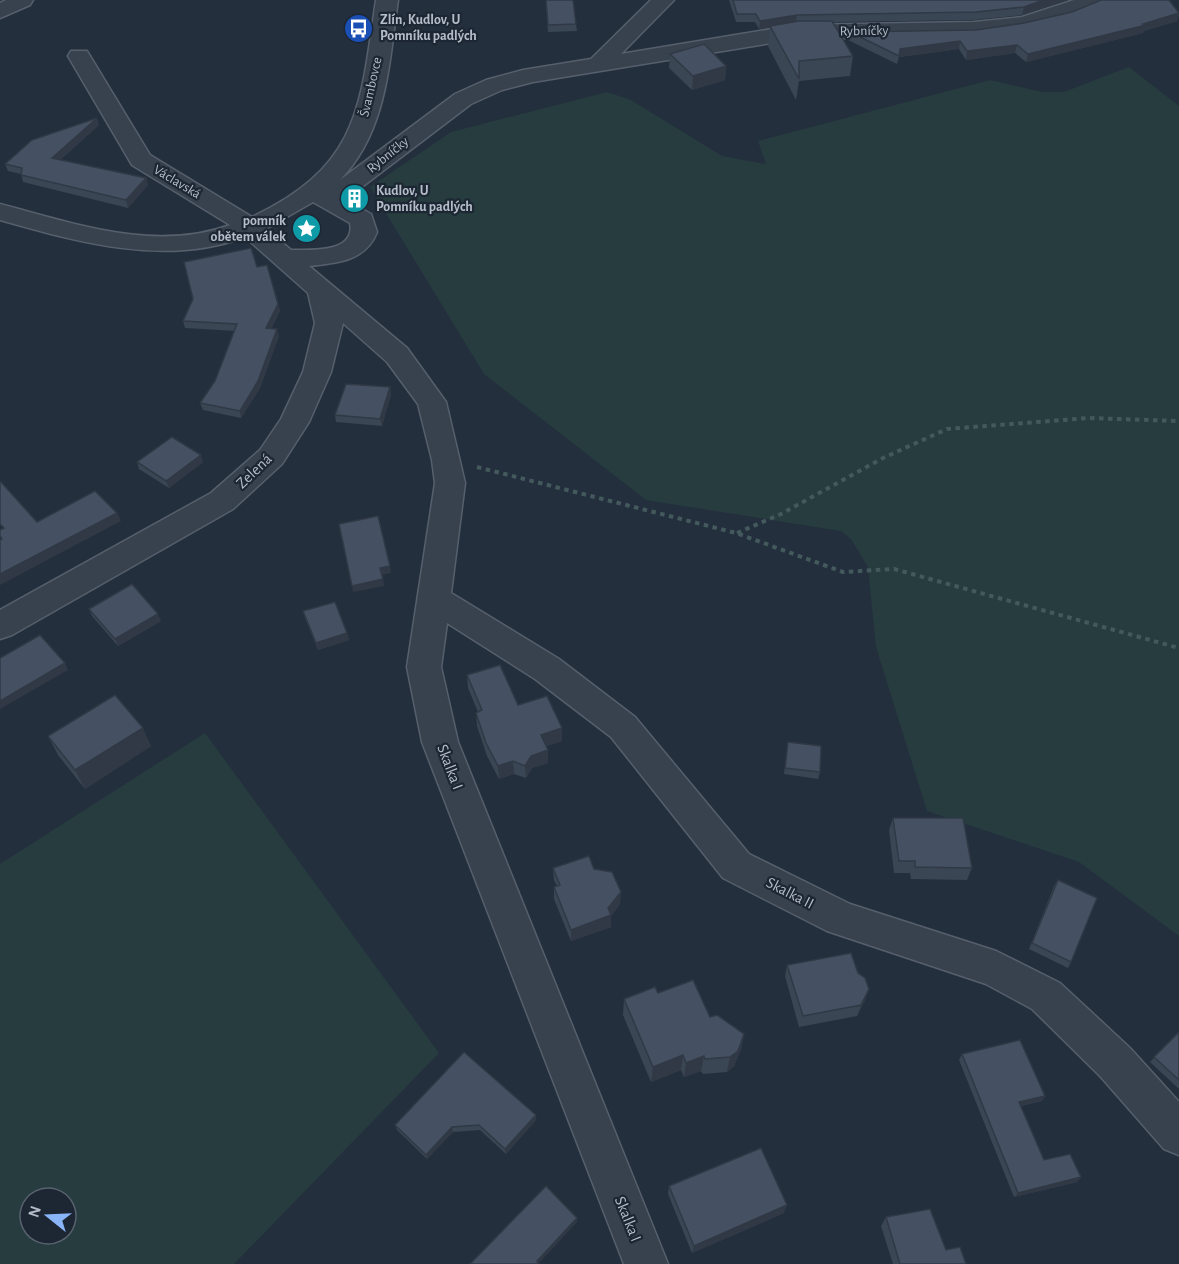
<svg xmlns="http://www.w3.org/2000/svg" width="1179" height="1264" font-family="'Alegreya Sans',sans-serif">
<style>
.green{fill:#263c3f;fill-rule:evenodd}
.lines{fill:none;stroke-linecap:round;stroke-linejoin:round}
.minor-casing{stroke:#565f6c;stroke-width:3}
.path{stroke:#44595c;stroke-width:4;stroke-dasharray:4.5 4.5;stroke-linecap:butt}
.minor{fill:#38414e;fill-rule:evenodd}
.wall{fill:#3b4654}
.shaded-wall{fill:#303945}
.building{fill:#455162;stroke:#303945;stroke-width:1.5}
.labels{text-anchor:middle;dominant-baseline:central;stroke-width:4.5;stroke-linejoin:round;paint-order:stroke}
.far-poi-label{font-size:14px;font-weight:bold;fill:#b4bcc9;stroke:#1d2633;text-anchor:start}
.far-street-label{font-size:14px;fill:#b4bcc9;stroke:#1d2633}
.street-label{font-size:16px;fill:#b4bcc9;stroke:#1d2633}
</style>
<rect width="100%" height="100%" fill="#242f3e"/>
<g class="green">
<polygon points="1129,67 1179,106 1179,936 1079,862 927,811 876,647 868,567 851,539 841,531 646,500 484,374 370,187 451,132 607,92 631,100 722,156 766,164 758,141 990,80 1042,92 1064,92"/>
<path d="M205,733l234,320 -205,211h-234v-400zM30,1198h36v36h-36z"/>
</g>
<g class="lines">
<defs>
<g id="minor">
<polygon points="6,0 33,0 30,5 0,18 0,3"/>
<path d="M376,0h22c-9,63 -11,132 -58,180l115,-86 31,-14 37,-10 68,-11 60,-59h23l-53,54 175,-29 178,-3 48,-5 52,-17h29l-3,5 -31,13 -47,11 -48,7 -178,3 -263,43 -31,8 -31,14 -121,92 -8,2 29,16 6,18c-11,29 -40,31 -68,34l98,82 39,54 19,81 -14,110 108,66 76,58 114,137 101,50 146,47 64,32 70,65 49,54v53l-15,-6 -64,-73 -68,-67 -46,-25 -159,-53 -104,-53 -112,-141 -76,-58 -88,-56 -6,44 17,75 210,522h-44l-202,-522 -15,-75 28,-184 -3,-23 -14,-56 -31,-42 -44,-39 -12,49 -22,50 -27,42 -49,45 -221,126 -12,4v-29l211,-117 49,-43 21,-31 22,-47 12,-49 -7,-30 -63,-56c-80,30 -167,5 -245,-17v-16c73,19 155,49 230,21l-98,-60 -64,-109 3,-5h16l63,104 102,62c108,-51 108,-110 124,-217zM313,202l37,21c6,30 -39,27 -59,27l-25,-21z"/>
</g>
</defs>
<use href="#minor" class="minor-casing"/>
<g class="path">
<polyline points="477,467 736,533 843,572 894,569 1179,648"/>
<polyline points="737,533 781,514 883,458 947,429 1089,418 1179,421"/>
</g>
<use href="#minor" class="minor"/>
</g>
<g class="wall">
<polygon points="546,0 576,24 577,31 548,32"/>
<polygon points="729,0 1067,0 1022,15 974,20 833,22 853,56 850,76 799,81 796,100 768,46 770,27 759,29 755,22 736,22"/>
<polygon points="1072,12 1179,12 1179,15 1177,21 1144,31 1143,33 1026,62 1015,53 966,60 959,49 899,57 897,64 848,40 850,32 976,30 1024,23"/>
<polygon points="670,54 726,66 725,80 692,90 669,68"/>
<polygon points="99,125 60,160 146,178 148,185 128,208 23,182 21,174 8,171 5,164"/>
<polygon points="257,267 278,304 280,311 271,329 279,336 260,388 241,418 203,410 200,403 215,381 235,331 185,328 183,321"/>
<polygon points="390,387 391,395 382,426 336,422 335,415"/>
<polygon points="137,462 203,462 169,488 139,469"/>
<polygon points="89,609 161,621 118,646 92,616"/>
<polygon points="303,611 347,633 349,640 318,650 305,618"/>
<polygon points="467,675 518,705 562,728 562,741 546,746 548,763 532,768 526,778 514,774 499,779 487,756 477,726 476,713 478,712 468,688"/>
<polygon points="48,736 151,746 85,789 58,755"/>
<polygon points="788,742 820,772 818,779 784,774"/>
<polygon points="893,818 972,868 967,880 911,879 910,873 894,873 889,830"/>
<polygon points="553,868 594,869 620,904 611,916 611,927 571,941 554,899 554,887 557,886 554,880"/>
<polygon points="1058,880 1071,962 1068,968 1029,949 1054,886"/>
<polygon points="787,965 865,1000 857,1016 799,1027 785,976"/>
<polygon points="658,993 710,1017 744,1034 741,1049 734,1066 727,1072 703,1074 701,1071 684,1077 681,1070 651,1082 623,1015 624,999"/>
<polygon points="1179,1032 1179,1089 1150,1062"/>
<polygon points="962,1054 1045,1096 1042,1101 1021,1106 1044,1160 1081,1177 1077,1182 1014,1197 959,1060"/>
<polygon points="536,1115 536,1120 506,1154 480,1130 453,1132 427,1159 397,1130 395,1125"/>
<polygon points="669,1186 784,1213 692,1253 668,1194"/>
<polygon points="886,1217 946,1250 966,1264 893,1264 881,1226"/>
</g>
<g class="shaded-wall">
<polygon points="1044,0 1067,0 1022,15 1024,7"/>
<polygon points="1179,13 1177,21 1144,31 1143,33 1026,62 1028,54 1143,24"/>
<polygon points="797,15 796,23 759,29 760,21"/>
<polygon points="960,41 959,49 899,57 900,49"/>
<polygon points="1017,45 1015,53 966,60 967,51"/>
<polygon points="726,66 725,80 692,90 693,76"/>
<polygon points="97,118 99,125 54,165 52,158"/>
<polygon points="146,178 148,185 128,208 126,200"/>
<polygon points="278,304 280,311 268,336 266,328"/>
<polygon points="277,329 279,336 260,388 241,418 240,411"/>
<polygon points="390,387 391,395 382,426 380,419"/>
<polygon points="201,455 203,462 169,488 166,481"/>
<polygon points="117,513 121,521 0,585 0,574"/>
<polygon points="390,566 391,573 381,575 380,568"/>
<polygon points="383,579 384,586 353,592 352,586"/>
<polygon points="158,614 161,621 118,646 115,639"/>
<polygon points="347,633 349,640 318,650 316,643"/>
<polygon points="65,663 68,670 0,709 0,701"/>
<polygon points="143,728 151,746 85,789 75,770"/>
<polygon points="562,728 562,741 542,748 541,735"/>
<polygon points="548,750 548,763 532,768 526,778 525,766 531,756"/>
<polygon points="513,761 514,774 499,779 498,766"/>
<polygon points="621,892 620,904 611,916 611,927 571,941 571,930 608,908"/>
<polygon points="869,989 865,1000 857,1016 861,1005"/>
<polygon points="744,1034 741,1049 734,1066 727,1072 730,1057"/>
<polygon points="683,1055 681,1070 651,1082 653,1067"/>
<polygon points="704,1056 701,1071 684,1077 686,1063"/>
<polygon points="1045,1096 1042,1101 1016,1107 1019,1102"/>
<polygon points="536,1115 536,1120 506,1154 505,1149"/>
<polygon points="452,1127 453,1132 427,1159 426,1155"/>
<polygon points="1081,1177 1077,1182 1014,1197 1018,1193"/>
<polygon points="787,1205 784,1213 692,1253 694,1246"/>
<polygon points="577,1218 577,1222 538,1264 537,1261"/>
</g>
<g class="building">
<polygon points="546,0 573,0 576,24 548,25"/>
<polygon points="733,0 1044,0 1024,7 976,12 797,15 760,21 756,14 737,14"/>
<polygon points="1101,0 1169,0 1179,13 1143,24 1146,25 1028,54 1017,45 967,51 960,41 900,49 899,56 850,32 976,30 1024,23 1072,12"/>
<polygon points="799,21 832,21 853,56 799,61 799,79 770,26"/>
<polygon points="704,44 726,66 693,76 670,54"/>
<polygon points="97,118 52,158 146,178 126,200 21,175 22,168 5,164 32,140"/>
<polygon points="251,248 257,267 267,265 278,304 266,328 277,329 258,381 240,411 200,403 215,381 237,324 183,321 193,299 184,262"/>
<polygon points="346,384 390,387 380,419 335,415"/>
<polygon points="172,437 201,455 166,481 137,462"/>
<polygon points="1,482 37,522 95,491 117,513 0,574 0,540 2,539 0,536 0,530 4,528 0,524 0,483"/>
<polygon points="378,516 390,566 380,568 383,579 352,586 339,524"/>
<polygon points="132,584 158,614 115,639 89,609"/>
<polygon points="335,602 347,633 316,643 303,611"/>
<polygon points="40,635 65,663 0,701 0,658"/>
<polygon points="500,665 518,705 547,696 562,728 541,735 548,750 531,756 525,766 513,761 498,766 486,743 476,713 482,710 467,675"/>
<polygon points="115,695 143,728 75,770 48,736"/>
<polygon points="788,742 821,746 820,772 785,768"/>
<polygon points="893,818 963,818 972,868 915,867 915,861 899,861"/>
<polygon points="589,856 594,869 612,872 621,892 608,908 611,915 571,930 554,887 560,885 553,868"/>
<polygon points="1058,880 1097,898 1071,962 1032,943"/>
<polygon points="851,953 858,973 865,978 869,989 861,1005 803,1016 787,965"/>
<polygon points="693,980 710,1017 717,1015 744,1034 738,1051 730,1057 705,1059 704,1056 686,1063 683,1055 653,1067 624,999 655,987 658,993"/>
<polygon points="1179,1032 1179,1080 1154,1057"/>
<polygon points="1020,1040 1045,1096 1019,1102 1044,1160 1070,1154 1081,1177 1018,1193 962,1054"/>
<polygon points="464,1052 536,1115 505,1149 479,1125 452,1127 426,1155 395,1125"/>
<polygon points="761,1148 787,1205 694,1246 669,1186"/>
<polygon points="546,1186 577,1218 537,1261 539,1264 470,1264"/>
<polygon points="930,1209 946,1250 960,1247 966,1264 900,1264 886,1217"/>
</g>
<defs>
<symbol id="bus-disc" viewBox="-11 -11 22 22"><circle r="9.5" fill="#1a4fb4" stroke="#1d2633"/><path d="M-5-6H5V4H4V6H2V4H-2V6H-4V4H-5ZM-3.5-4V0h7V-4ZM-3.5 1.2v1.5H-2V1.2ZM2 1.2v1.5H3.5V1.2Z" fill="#fff"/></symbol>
<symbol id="building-disc" viewBox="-11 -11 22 22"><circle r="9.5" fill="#0f9aa8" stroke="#1d2633"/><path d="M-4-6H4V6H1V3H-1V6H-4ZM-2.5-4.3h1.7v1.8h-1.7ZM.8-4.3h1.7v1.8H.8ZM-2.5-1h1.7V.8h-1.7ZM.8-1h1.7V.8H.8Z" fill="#fff"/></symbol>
<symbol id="sight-disc" viewBox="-11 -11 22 22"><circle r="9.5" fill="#0f9aa8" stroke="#1d2633"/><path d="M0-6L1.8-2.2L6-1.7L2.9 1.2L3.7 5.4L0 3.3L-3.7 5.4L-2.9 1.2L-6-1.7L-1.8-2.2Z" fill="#fff"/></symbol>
</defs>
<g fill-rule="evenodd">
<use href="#bus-disc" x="342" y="12" width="33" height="33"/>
<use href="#building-disc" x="338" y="182" width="33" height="33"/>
<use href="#sight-disc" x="290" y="212" width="33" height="33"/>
</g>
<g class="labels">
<g class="far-poi-label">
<text x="380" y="20">Zlín, Kudlov, U<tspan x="380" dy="16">Pomníku padlých</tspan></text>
<text x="376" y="191">Kudlov, U<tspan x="376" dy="16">Pomníku padlých</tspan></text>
<text x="286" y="221" text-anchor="end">pomník<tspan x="286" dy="16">obětem válek</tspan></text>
</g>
<g class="far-street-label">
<text transform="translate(864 31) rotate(-1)">Rybníčky</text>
<text transform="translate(371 87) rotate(-77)">Švambovce</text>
<text transform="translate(388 155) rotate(-39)">Rybníčky</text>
<text transform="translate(177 182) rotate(31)">Václavská</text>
</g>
<g class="street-label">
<text transform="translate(254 471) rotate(-44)">Zelená</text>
<text transform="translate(450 767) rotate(69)">Skalka I</text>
<text transform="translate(790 893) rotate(27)">Skalka II</text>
<text transform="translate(628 1219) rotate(68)">Skalka I</text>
</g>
</g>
<g transform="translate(48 1216) rotate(288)"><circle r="28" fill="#1d2633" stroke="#59626f" stroke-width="1.5"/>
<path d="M0-4.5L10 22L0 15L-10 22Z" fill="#8ab4f8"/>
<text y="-9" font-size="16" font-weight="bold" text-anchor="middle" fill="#b4bcc9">N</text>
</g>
</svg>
